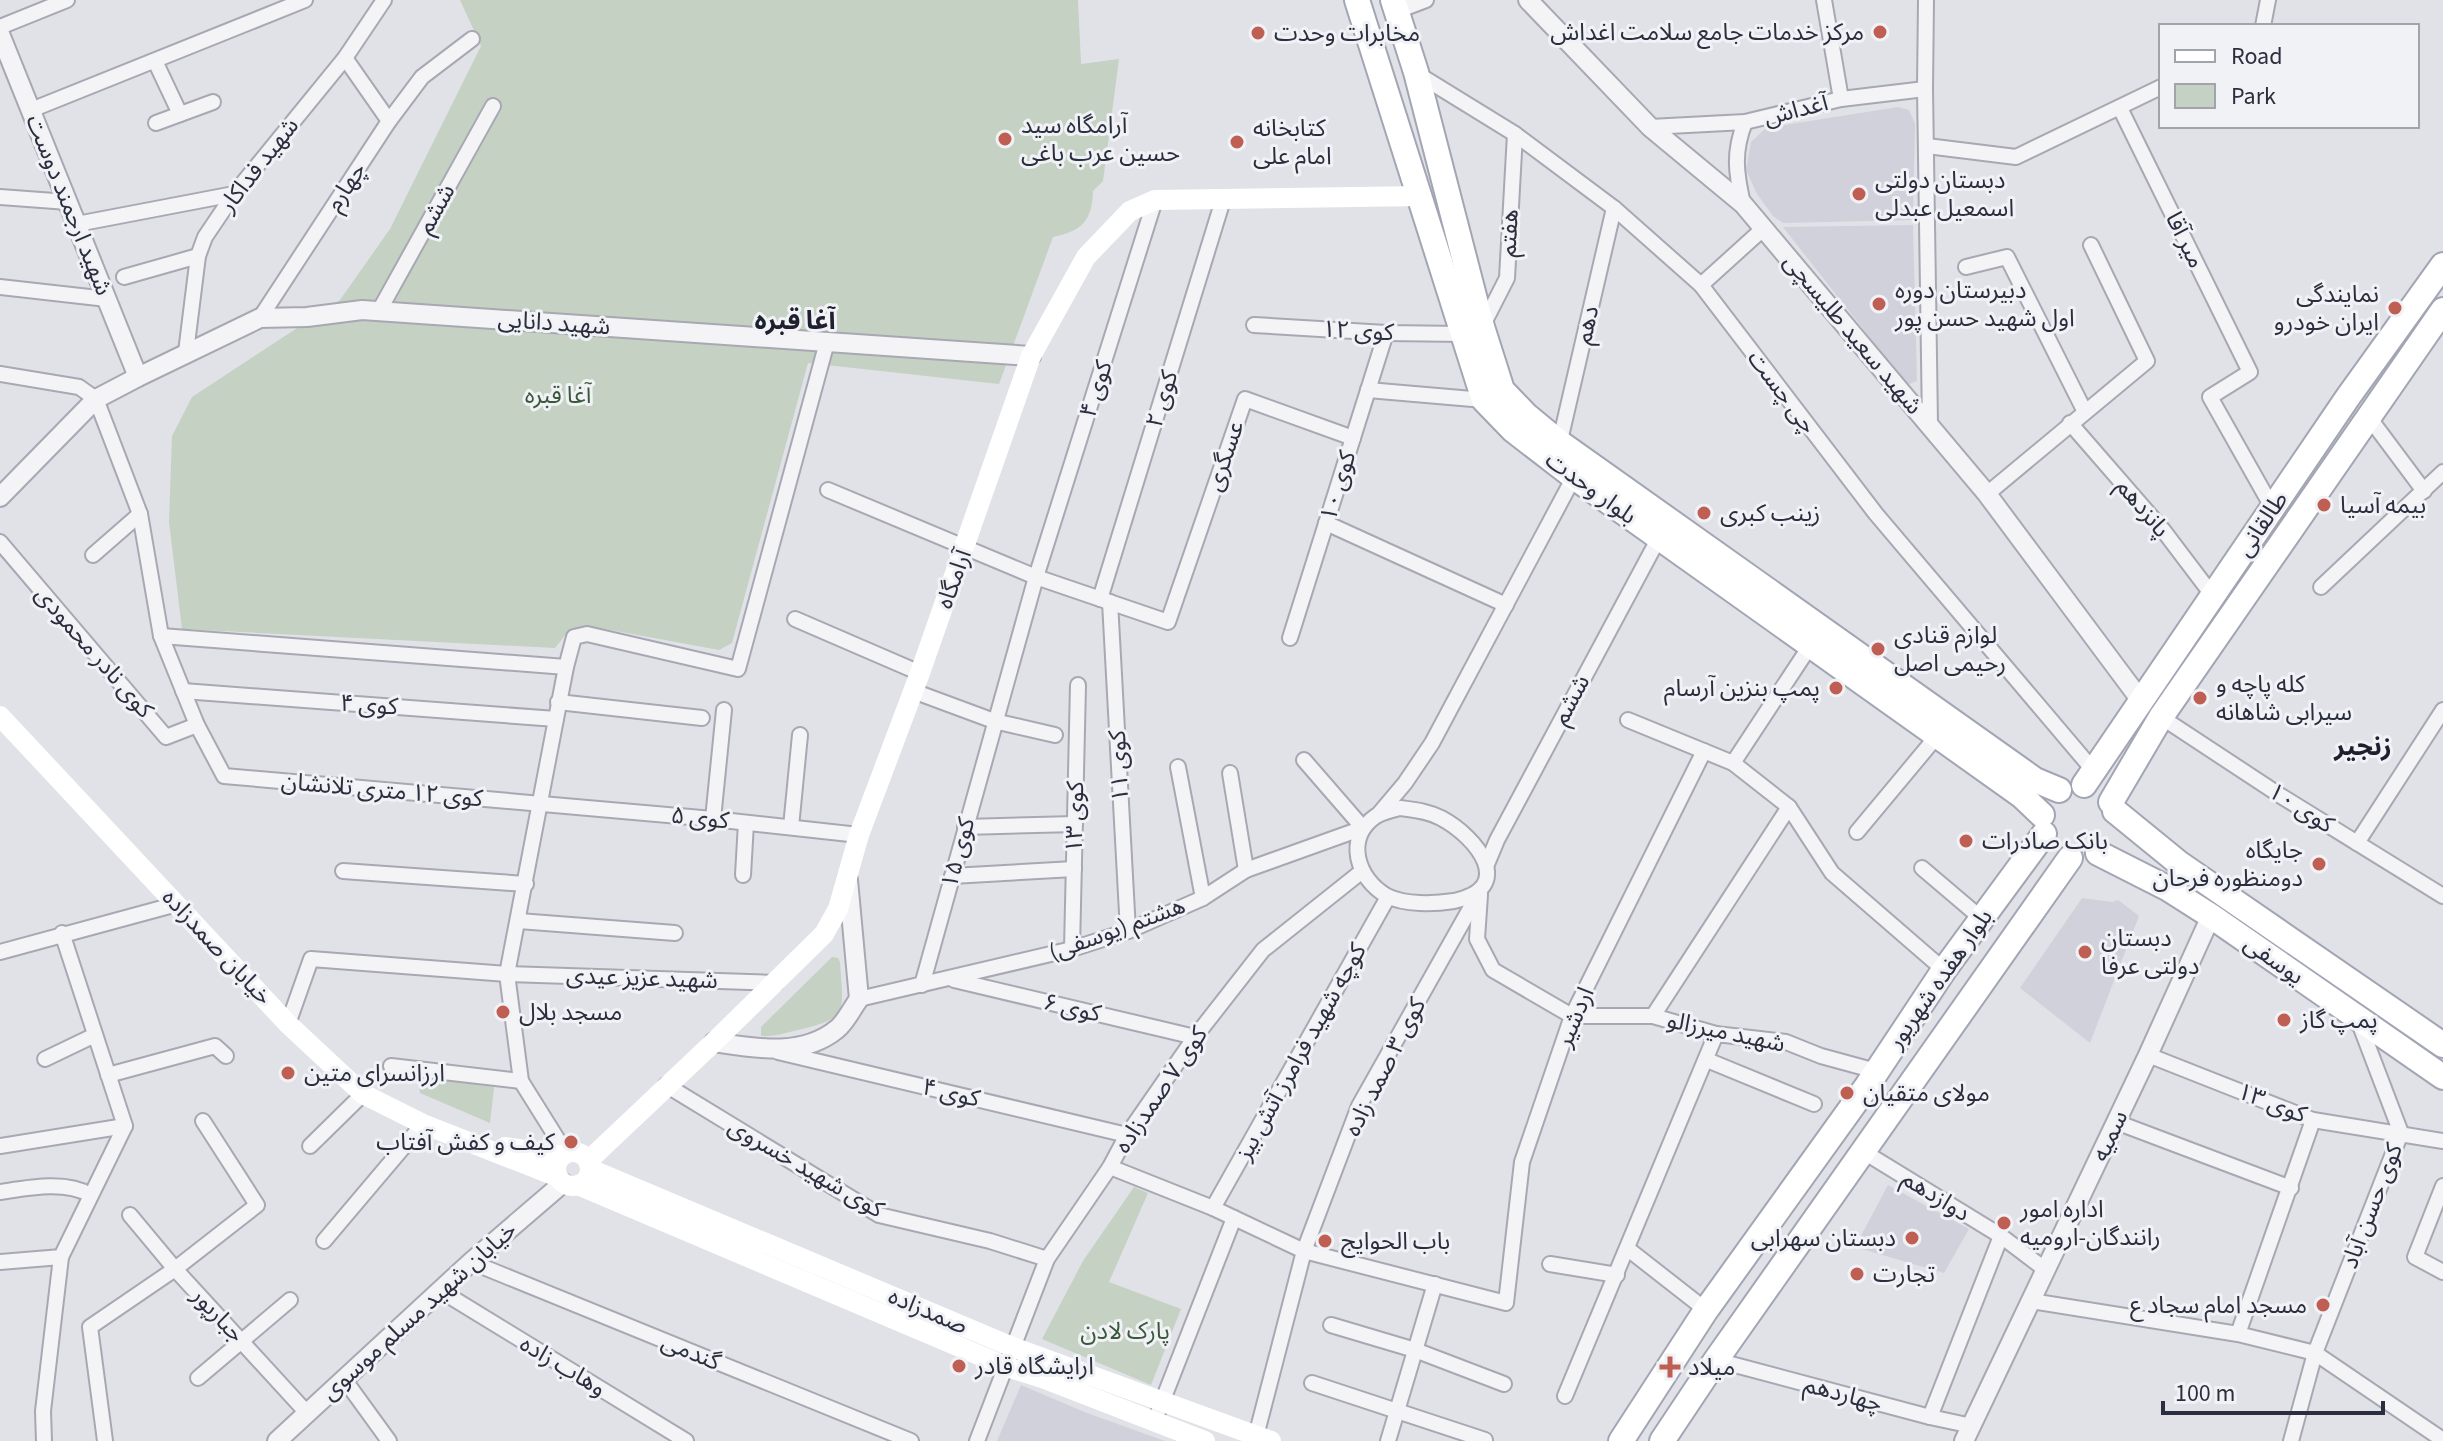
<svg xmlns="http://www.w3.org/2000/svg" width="2443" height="1441" font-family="'Source Sans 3','Noto Sans Arabic',sans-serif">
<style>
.built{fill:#d0d1da}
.green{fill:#c4d1c3}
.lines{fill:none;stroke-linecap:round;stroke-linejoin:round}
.minor-casing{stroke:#a7a8b2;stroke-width:18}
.tertiary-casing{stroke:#a7a8b2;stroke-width:22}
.primary-casing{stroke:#a2a5b3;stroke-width:28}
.minor{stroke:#f4f4f7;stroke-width:14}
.tertiary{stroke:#f4f4f7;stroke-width:18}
.secondary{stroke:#fff;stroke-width:20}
.primary{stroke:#fff;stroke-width:24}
.poi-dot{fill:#bf5f54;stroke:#f1f2f6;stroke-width:3}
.labels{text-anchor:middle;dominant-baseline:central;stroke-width:6;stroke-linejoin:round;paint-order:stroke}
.poi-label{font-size:24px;fill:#2b2e3e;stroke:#f1f2f6;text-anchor:start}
.street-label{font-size:24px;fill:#2b2e3e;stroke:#f1f2f6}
.park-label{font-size:24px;fill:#3a583c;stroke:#f1f2f6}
.neighbourhood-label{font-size:26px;font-weight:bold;fill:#1e1f2f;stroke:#f1f2f6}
</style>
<rect width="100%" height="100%" fill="#e1e2e8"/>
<g class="built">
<polygon points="1898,107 1909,110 1915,124 1913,220 1783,223 1773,216 1757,194 1746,170 1751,142 1766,128"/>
<polygon points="1913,225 1917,381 1907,385 1783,227"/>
<polygon points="2082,898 2112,902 2118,900 2139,916 2090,1043 2020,988"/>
<polygon points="1888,1185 1969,1229 1944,1273 1855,1247"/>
<polygon points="1021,1385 1087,1413 1165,1441 997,1441"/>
</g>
<g class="green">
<path d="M460,0h618l3,64 38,-5 -16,122 -10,10c-1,30 -11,40 -40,46l-54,147 -191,-21 -76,280 -13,7 -125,-23 -24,2 -15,19 -373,-19 -13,-107 3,-86 20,-39 148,-97 50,-71 91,-183z"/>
<path d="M832,957l6,1 2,4c3,49 10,56 -42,68 -12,3 -25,7 -37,6v-9z"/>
<polygon points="429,1078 494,1087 490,1123 420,1093 419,1086"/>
<polygon points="1134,1187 1148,1193 1109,1282 1181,1309 1151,1385 1042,1339 1083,1261"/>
</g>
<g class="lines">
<defs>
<g id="minor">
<polyline points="1926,0 1925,89 1930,424"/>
<polyline points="1397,11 1426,0"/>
<polyline points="2263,26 2268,0"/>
<polyline points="0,27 67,0"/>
<polyline points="155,61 180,114"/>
<polyline points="1416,73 1515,134 1614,208 1701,285 1876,514 2094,771"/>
<polyline points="1841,99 1925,89"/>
<polyline points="2120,108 2250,372 2210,397 2272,507"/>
<polyline points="31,110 305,0"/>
<polyline points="389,121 422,77 472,39"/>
<polyline points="156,123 213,102"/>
<polyline points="1650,127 1745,122 1841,99 1824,0"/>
<polyline points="1927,146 2016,157 2161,87"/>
<polyline points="0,197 68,202"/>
<path d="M1743,204c-7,-31 -10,-52 2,-82"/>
<polyline points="77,224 234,194"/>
<polyline points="1966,267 2007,257 2084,410"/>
<polyline points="124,277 198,256"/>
<polyline points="1701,285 1764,228"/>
<polyline points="0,287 107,299"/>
<polyline points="379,311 493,106"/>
<polyline points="260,318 389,121 345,58"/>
<polyline points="1254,325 1386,333 1463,334"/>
<polyline points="1482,327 1507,278 1515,134"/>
<polyline points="186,352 198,256 205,237 234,194 345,58 384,0"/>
<polyline points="0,374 79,387 96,399 140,514 161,636 197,725 224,776 713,819 859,835"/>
<polyline points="1368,390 1484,400"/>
<polyline points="2368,416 2424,491"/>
<polyline points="2070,423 2163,530 2213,596"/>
<polyline points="1559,445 1614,208"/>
<polyline points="828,490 1036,577 1168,622 1245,399 1353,438"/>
<polyline points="1987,494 2147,361 2091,245"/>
<polyline points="1326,523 1506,605"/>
<polyline points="0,542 166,737 197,725"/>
<polyline points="93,555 140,514"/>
<polyline points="2321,587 2443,472"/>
<polyline points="1100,599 1223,200"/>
<polyline points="1110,602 1128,931"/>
<polyline points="795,619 920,673"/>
<polyline points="161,636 566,667 574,637 587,634 738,669 827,342"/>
<polyline points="1290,638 1386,333"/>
<polyline points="566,667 507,974 521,1081 566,1153"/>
<polyline points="183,691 556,719"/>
<polyline points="913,691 994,721 1055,735"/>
<polyline points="558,702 702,718"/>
<polyline points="2161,717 2281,796 2443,896"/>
<polyline points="1628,720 1733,763 1789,807 1832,873 1944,970"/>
<polyline points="1733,763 1810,646"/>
<polyline points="1178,767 1203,898"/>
<polyline points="1230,773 1246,870"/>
<path d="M1400,808c14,2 28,3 41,10 36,19 76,70 13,83 -20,3 -49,4 -67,-5 -30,-17 -43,-58 -11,-80 7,-4 16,-6 24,-8z"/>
<polyline points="1378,815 1405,783 1432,743 1576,473"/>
<polyline points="713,819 724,710"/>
<polyline points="791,827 800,735"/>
<polyline points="965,827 1075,824"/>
<polyline points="1857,832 1937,736"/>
<polyline points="2357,843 2443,710"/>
<polyline points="1487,864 1497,840 1662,532"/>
<polyline points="1922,868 1982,919"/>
<polyline points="343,871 526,884"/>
<polyline points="743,875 746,823"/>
<polyline points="952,876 1074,869"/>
<polyline points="1480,895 1477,939 1493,970 1572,1016 1653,1016 1716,1034 1786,1042 1821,1056 1876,1071"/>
<polyline points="519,921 675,933"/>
<polyline points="1072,949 1078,685"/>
<polyline points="0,952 177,904"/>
<polyline points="954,980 1195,1037"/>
<polyline points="922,985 1036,577 1155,200"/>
<polyline points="859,999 1072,949 1128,931 1203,898 1246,870 1363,828 1304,760"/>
<polyline points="1653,1016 1789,807"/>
<polyline points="288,1024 311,959 507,974 776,983"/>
<polyline points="778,1052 1127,1135"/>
<polyline points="2148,1055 2313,1120 2443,1141"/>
<polyline points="45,1059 95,1035"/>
<polyline points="1707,1060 1814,1104"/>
<polyline points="391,1066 521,1081"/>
<polyline points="108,1075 215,1046 226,1056"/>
<polyline points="666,1085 879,1215 990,1241 1047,1259"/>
<polyline points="2116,1122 2291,1188"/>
<polyline points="0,1146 125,1126"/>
<polyline points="310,1146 363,1094"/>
<polyline points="1864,1152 2001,1236 2046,1270"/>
<polyline points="1110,1167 1213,1208 1304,1251 1506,1303 1522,1162 1572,1016 1704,751"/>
<polyline points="2443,1186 2415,1257 2443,1272"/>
<path d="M0,1192c27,-4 66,-12 90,3"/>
<polyline points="1213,1208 1388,897"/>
<polyline points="130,1215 175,1269 307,1413"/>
<polyline points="324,1241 423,1124"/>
<polyline points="1628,1249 1706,1310"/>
<polyline points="0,1262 61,1257 125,1126 62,933"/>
<polyline points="471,1262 911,1441"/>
<polyline points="1550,1264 1617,1275"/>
<polyline points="441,1291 686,1441"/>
<polyline points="2031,1301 2238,1334 2315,1353 2443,1440"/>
<polyline points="1331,1325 1415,1350 1504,1384"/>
<polyline points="2238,1334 2313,1120"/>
<polyline points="1716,1360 1930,1417 1972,1426"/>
<polyline points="198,1378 290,1300"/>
<polyline points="344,1379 389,1441"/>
<polyline points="1312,1383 1485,1440"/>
<polyline points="1565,1396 1716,1034"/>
<polyline points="1159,1410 1234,1218"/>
<polyline points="1930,1417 2001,1236"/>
<polyline points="1256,1436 1304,1251 1359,1106 1480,891"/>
<polyline points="44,1441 43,1411 61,1257"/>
<polyline points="105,1441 90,1327 175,1269 257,1205 203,1121"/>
<polyline points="977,1441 1047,1259 1110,1167 1127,1135 1195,1037 1263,950 1361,872"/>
<polyline points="1388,1441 1435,1284"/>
<polyline points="2291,1441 2315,1353 2401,1133 2358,1020"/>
</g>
<g id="tertiary">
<polyline points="1528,0 1650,127 1743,204 1987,494 2142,702"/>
<polyline points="0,34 138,377"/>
<polyline points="0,497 96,399 138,377 260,318 307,317 362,310 1031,356"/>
<path d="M714,1042c40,6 88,16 123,-13 9,-7 15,-21 22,-30l-11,-119"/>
<polyline points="277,1441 471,1262 563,1183"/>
<polyline points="1964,1441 2148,1055 2211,916"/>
</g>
<g id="primary">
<polyline points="1357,0 1484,400 1513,430 1574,477 2022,796 2042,815"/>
<polyline points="1393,0 1416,72 1482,327 1502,390 1526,415 1560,443 2035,780 2059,790"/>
<polyline points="2084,785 2348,397 2443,265"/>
<polyline points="2111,802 2161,717 2443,310"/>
<polyline points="2115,811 2180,864 2443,1045"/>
<polyline points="2098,853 2167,888 2211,916 2443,1077"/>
<polyline points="1621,1441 1706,1310 1867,1086 1944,970 2044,834"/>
<polyline points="1662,1441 1716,1360 2070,858"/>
</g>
</defs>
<use href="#minor" class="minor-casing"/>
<use href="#tertiary" class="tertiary-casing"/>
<use href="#primary" class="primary-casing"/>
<use href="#minor" class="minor"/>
<use href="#tertiary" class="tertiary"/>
<g class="secondary">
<polyline points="0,716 288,1024 363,1094 423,1124 558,1177"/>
<polyline points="505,1147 562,1156"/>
<circle cx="573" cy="1169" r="17"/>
<polyline points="588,1161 714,1042 824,934 838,909 859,835 920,673 1031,356 1086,257 1130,211 1155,200 1421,196"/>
<polyline points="590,1169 1015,1348 1271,1441"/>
<polyline points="578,1185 1007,1367 1042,1378 1205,1441"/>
</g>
<use href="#primary" class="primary"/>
</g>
<g class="poi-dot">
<circle cx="1880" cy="32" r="8"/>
<circle cx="1258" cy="33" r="8"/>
<circle cx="1005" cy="139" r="8"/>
<circle cx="1237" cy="142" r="8"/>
<circle cx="1859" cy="194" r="8"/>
<circle cx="1879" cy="304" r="8"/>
<circle cx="2395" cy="308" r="8"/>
<circle cx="2324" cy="505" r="8"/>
<circle cx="1704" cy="513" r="8"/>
<circle cx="1878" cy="649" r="8"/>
<circle cx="1836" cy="688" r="8"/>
<circle cx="2200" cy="698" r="8"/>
<circle cx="1966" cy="841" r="8"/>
<circle cx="2319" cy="864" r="8"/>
<circle cx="2085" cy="952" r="8"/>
<circle cx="503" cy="1012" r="8"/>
<circle cx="2284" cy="1020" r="8"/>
<circle cx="288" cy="1073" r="8"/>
<circle cx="1847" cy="1093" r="8"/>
<circle cx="571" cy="1142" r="8"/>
<circle cx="2004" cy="1223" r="8"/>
<circle cx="1912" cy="1238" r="8"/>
<circle cx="1325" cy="1241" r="8"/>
<circle cx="1857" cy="1274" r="8"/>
<circle cx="2323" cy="1305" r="8"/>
<circle cx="959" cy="1366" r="8"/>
<path d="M1666 1355h8v8h8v8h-8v8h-8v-8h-8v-8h8z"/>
</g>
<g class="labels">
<g class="poi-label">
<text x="1864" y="32" text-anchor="end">مرکز خدمات جامع سلامت اغداش</text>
<text x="1274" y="33">مخابرات وحدت</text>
<text x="1021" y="125">آرامگاه سید<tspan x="1021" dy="28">حسین عرب باغی</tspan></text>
<text x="1253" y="128">کتابخانه<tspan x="1253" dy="28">امام علی</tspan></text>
<text x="1875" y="180">دبستان دولتی<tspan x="1875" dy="28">اسمعیل عبدلی</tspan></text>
<text x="1895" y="290">دبیرستان دوره<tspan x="1895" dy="28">اول شهید حسن پور</tspan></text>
<text x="2379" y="294" text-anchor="end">نمایندگی<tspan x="2379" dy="28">ایران خودرو</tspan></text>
<text x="2340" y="505">بیمه آسیا</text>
<text x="1720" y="513">زینب کبری</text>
<text x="1894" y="635">لوازم قنادی<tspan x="1894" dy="28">رحیمی اصل</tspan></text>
<text x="2216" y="684">کله پاچه و<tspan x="2216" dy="28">سیرابی شاهانه</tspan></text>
<text x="1820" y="688" text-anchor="end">پمپ بنزین آرسام</text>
<text x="1982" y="841">بانک صادرات</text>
<text x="2303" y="850" text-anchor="end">جایگاه<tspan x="2303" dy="28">دومنظوره فرحان</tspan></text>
<text x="2101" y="938">دبستان<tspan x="2101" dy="28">دولتی عرفا</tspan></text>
<text x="519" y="1012">مسجد بلال</text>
<text x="2300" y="1020">پمپ گاز</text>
<text x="304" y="1073">ارزانسرای متین</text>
<text x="1863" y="1093">مولای متقیان</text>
<text x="555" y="1142" text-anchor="end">کیف و کفش آفتاب</text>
<text x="2020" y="1209">اداره امور<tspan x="2020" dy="28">رانندگان-ارومیه</tspan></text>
<text x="1896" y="1238" text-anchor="end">دبستان سهرابی</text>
<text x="1341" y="1241">باب الحوایج</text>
<text x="1873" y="1274">تجارت</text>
<text x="2307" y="1305" text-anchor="end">مسجد امام سجاد ع</text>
<text x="975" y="1366">ارایشگاه قادر</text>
<text x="1688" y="1367">میلاد</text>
</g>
<g class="street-label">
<text transform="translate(1796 110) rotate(-14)">آغداش</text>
<text transform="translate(259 165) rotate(-52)">شهید فداکار</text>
<text transform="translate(346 187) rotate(-57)">چهارم</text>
<text transform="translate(69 205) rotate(68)">شهید ارجمند دوست</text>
<text transform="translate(436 209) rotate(-61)">ششم</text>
<text transform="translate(1509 233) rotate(-87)">هفتم</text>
<text transform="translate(2185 240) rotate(64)">میر آقا</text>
<text transform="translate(554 323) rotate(4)">شهید دانایی</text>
<text transform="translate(1587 325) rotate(-77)">دهم</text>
<text transform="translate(1358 331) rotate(3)">کوی ۱۲</text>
<text transform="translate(1853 334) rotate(50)">شهید سعید طلیسچی</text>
<text transform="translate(1096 389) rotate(-72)">کوی ۴</text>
<text transform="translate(1782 392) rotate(53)">چی چست</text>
<text transform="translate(1162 399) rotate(-73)">کوی ۲</text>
<text transform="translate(1225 456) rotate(-71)">عسگری</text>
<text transform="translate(1338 486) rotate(-73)">کوی ۱۰</text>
<text transform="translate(1591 488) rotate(36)">بلوار وحدت</text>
<text transform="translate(2143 508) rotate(50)">پانزدهم</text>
<text transform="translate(2262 524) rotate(-56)">طالقانی</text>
<text transform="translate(954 579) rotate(-70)">آرامگاه</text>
<text transform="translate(94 652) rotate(49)">کوی نادر محمودی</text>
<text transform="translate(1571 700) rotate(-62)">ششم</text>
<text transform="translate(369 705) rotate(4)">کوی ۴</text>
<text transform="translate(1119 766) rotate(-93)">کوی ۱۱</text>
<text transform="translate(382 790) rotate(5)">کوی ۱۲ متری تلانشان</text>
<text transform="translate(2301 808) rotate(32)">کوی ۱۰</text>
<text transform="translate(1075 817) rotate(-89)">کوی ۱۳</text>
<text transform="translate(700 818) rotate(6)">کوی ۵</text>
<text transform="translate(958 853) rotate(-75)">کوی ۱۵</text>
<text transform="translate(1117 929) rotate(-20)">هشتم (یوسفی)</text>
<text transform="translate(217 947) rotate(47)">خیابان صمدزاده</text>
<text transform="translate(2274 960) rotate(35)">یوسفی</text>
<text transform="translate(642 978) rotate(2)">شهید عزیز عیدی</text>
<text transform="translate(1940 979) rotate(-55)">بلوار هفده شهریور</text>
<text transform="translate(1072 1008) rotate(13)">کوی ۶</text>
<text transform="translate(1575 1017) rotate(-67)">اردشیر</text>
<text transform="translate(1726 1032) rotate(12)">شهید میرزالو</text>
<text transform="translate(1301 1052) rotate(-61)">کوچه شهید فرامرز آتش بیز</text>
<text transform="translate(1385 1067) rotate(-63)">کوی ۳ صمد زاده</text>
<text transform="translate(1161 1090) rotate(-56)">کوی ۷ صمدزاده</text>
<text transform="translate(951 1093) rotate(13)">کوی ۴</text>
<text transform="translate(2272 1103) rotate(21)">کوی ۱۳</text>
<text transform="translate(2110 1136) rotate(-65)">سمیه</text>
<text transform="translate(806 1168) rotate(30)">کوی شهید خسروی</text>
<text transform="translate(1936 1196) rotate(32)">دوازدهم</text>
<text transform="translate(2372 1206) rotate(-69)">کوی حسن آباد</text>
<text transform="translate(419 1311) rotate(-42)">خیابان شهید مسلم موسوی</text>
<text transform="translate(928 1311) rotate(23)">صمدزاده</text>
<text transform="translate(218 1315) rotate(47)">جبارپور</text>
<text transform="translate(691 1352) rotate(22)">گندمی</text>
<text transform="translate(563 1366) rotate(31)">وهاب زاده</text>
<text transform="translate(1843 1394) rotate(15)">چهاردهم</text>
</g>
<g class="park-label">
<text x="558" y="395">آغا قبره</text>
<text x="1125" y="1331">پارک لادن</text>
</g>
<g class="neighbourhood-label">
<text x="795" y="320">آغا قبره</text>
<text x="2363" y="746">زنجیر</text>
</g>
</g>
<rect x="2159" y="24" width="260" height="104" fill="#f1f2f6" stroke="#a2a4ac" stroke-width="2"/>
<rect x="2175" y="50" width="40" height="12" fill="#ffffff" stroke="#a2a4ac" stroke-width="2"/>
<text x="2231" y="64" font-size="24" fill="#2b2e3e">Road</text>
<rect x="2175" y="84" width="40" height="24" fill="#c4d1c3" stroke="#a2a4ac" stroke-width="2"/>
<text x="2231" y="104" font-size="24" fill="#2b2e3e">Park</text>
<path d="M2163 1401v12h220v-12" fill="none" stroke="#2b2e3e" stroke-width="4"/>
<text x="2175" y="1401" font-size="24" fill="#2b2e3e" stroke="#f1f2f6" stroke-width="6" paint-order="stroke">100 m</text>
</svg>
